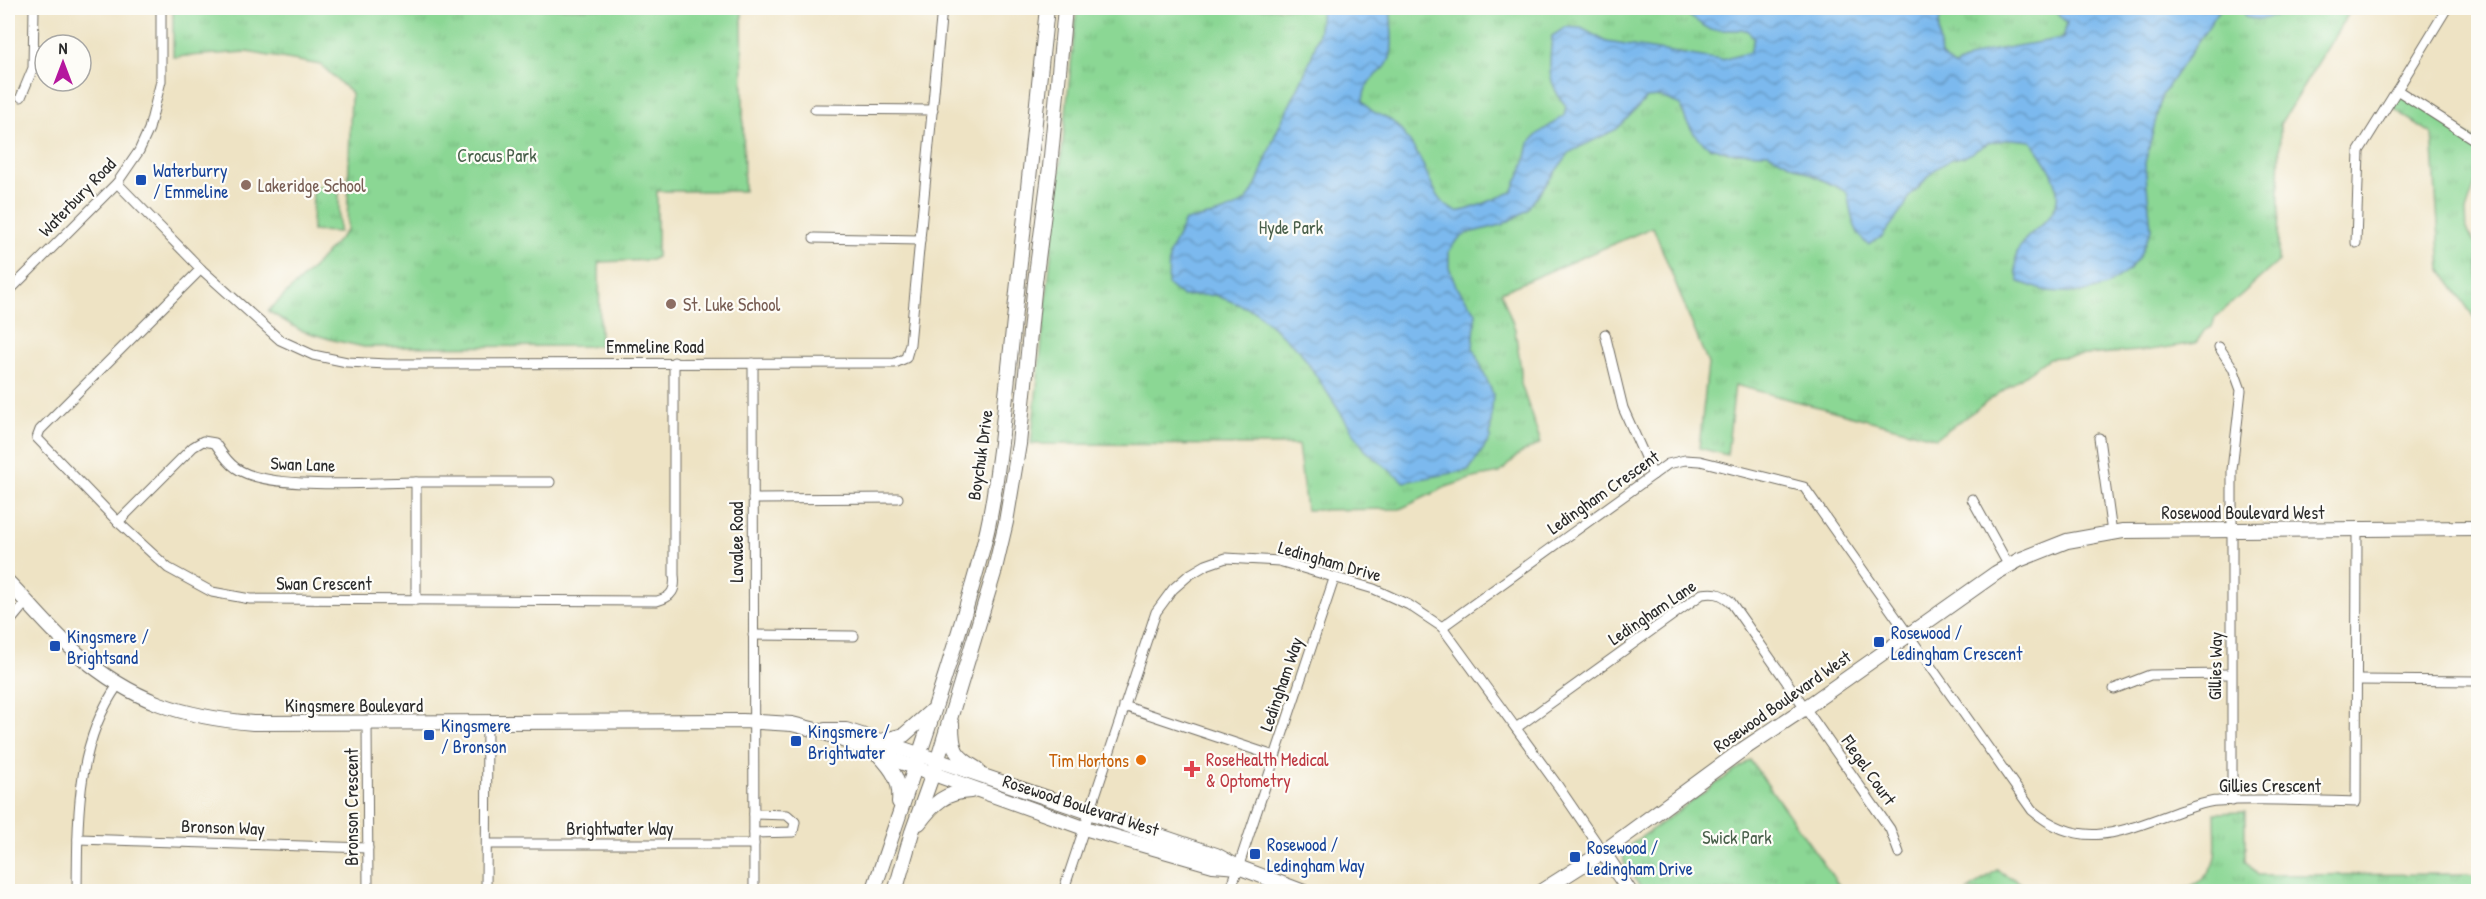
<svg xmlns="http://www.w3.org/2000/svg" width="2486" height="899" font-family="'Patrick Hand',sans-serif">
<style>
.park{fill:url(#park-tufts);stroke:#5b8160;stroke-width:1.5}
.water{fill:url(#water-waves);stroke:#53728c;stroke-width:1.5}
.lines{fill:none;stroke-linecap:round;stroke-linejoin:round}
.street-casing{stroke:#6f6b61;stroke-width:11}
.secondary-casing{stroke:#6f6b61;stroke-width:16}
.street{stroke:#fff;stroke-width:9}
.secondary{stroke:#fff;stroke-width:14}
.transit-dot{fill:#1a4fb4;stroke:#fdfcf7;stroke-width:2}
.education-dot{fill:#8d6e63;stroke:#fdfcf7;stroke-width:2}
.food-dot{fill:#e8710a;stroke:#fdfcf7;stroke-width:2}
.health-dot{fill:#e0444e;stroke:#fdfcf7;stroke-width:2}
.labels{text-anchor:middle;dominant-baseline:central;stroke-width:4.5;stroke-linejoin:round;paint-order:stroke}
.park-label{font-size:18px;fill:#485f4a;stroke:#fdfcf7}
.transit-label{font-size:18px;fill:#164399;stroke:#fdfcf7;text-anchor:start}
.education-label{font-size:18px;fill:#785e54;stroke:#fdfcf7;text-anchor:start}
.street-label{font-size:18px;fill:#2b2b2b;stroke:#fdfcf7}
.health-label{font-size:18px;fill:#be3a42;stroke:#fdfcf7;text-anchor:start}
.food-label{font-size:18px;fill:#c56008;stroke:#fdfcf7;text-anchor:end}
</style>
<defs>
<pattern id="park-tufts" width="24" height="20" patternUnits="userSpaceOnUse" patternTransform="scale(1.5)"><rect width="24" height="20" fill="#8bd794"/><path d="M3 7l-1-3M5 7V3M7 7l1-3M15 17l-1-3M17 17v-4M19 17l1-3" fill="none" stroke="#78b980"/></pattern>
<pattern id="water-waves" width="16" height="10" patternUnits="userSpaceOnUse" patternTransform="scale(1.5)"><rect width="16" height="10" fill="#7bb9ee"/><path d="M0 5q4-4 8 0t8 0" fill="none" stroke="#6597c1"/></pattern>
</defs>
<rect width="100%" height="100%" fill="#fdfcf7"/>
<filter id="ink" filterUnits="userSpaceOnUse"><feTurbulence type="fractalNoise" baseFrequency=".0167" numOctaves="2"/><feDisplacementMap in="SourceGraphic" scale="12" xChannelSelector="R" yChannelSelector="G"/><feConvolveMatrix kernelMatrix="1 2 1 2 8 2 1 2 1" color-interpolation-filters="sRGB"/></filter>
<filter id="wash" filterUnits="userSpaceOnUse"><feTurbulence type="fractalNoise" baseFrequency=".008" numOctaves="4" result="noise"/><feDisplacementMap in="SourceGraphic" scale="24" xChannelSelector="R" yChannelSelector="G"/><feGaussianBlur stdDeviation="1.35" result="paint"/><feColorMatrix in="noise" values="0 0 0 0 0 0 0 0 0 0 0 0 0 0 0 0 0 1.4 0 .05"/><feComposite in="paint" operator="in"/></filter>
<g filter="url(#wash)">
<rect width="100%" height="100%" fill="#eee3c4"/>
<g class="park">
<polygon points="173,8 742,8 744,191 657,191 657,257 651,260 599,262 600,346 364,347 333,340 300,330 268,311 313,268 347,230 351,93 321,65 247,52 173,57"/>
<polygon points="1077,8 2352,8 2280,124 2278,262 2215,318 2212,327 2204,331 2196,343 2150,350 2049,358 1936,438 1735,385 1727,455 1699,448 1708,364 1653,227 1501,292 1515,329 1521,370 1521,384 1541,443 1518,455 1500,473 1473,478 1446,487 1400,509 1306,510 1298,445 1031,444"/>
<polygon points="2397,90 2478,142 2478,175 2466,211 2467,232 2478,248 2478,323 2441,270 2432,134 2387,104"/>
<polygon points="313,186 339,186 339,232 312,231"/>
<path d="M1750,760l93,131h-199c-9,-13 -27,-27 -18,-43z"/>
<path d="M2245,812v49l13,14 208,-1 12,2v15h-300c46,-14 37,-38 37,-78z"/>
<polygon points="1997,870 2035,891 2038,891 1967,891"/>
</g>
<g class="water">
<path d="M1320,8h74l-3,2c-1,15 4,34 -1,48 -6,19 -25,15 -27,44 13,16 18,10 30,20 9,8 19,23 25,33 9,15 18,51 38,56 11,2 43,-15 56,-19l13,-30 4,-19 10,-10 25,-17 2,-10c-20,-24 -17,-40 -14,-70l14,-9 15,1 26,14 115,18 28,-8 4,-14 -7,-8h-37l-21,-14 1,-8h254c-8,14 -5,32 -3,47l13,11 29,-14 80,-14 4,-15 -15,-15h169l-59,87 -17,68 6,66 -11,26 -12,16 -22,15 -24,7 -36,-2 -27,-9c-17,-50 32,-47 38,-83 3,-19 -15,-44 -26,-58l-20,-2 -23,4 -22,13 -15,3 -15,10 -26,27 -7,13 -21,28 -14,8c-16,-14 -17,-33 -21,-53l-79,-39 -39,-1 -20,-5 -14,-12 -9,-14 -5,-16 -20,-8 -14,1 -30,31 -47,23 -44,59 -24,14 -34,8 -12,8 -7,10v16l7,19 20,26 -3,36 20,46 -3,45 -21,31 -65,12 -39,-32 -65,-99 -45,-40 -40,-16 -33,1 -14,-11 1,-31 16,-33c18,-4 53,-9 64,-24 10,-13 20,-48 27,-64 16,-36 48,-86 44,-125z"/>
<path d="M2244,8h42c-7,11 -28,13 -41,9z"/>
</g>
</g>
<g filter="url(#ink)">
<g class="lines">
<defs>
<g id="street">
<polyline points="2447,8 2397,90 2478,142"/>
<polyline points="21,97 33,68 34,8"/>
<polyline points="815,109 933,110"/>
<polyline points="117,183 201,269 280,340 313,355 347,362 387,364 895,363 906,358 910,344 942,8"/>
<polyline points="814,238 920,240"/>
<polyline points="2356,243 2359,151 2397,90"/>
<path d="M201,269l-161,161 -3,8 81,84 50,46 44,24 38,7 407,2c15,-4 19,-11 17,-26v-213"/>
<polyline points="8,292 117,183 139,151 149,129 161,81 161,8"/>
<polyline points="1605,334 1623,408 1653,475"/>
<polyline points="2219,347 2233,368 2241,390 2232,470 2232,801"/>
<polyline points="753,363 754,892"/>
<polyline points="2099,438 2112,533"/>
<polyline points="416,482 550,482"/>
<polyline points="753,499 898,498"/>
<polyline points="1972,499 2009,566"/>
<path d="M118,522l75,-75 10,-6 12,2c6,9 12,19 21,25 31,23 138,14 180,14v118"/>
<polyline points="8,624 27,601"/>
<path d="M1442,627l226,-163 17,-4 15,1 104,26 228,323c51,44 95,19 150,0 12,-3 24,-9 36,-9 45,-3 92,0 138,1l1,-271"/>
<polyline points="753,635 854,636"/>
<polyline points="2357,680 2478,681"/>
<polyline points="2114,689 2150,675 2230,674"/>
<polyline points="1124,706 1274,756"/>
<polyline points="367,722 368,892"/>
<path d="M1516,728l186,-134c12,-2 18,-1 28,7l160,228 9,24"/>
<polyline points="754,814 787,815 795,822 793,832 754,833"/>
<polyline points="78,839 368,848"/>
<polyline points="487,844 754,844"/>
<path d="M77,892c1,-71 -2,-147 41,-207"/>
<polyline points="486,892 487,723"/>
<polyline points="1063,892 1156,612 1173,589 1189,575 1206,565 1226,558 1279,561 1374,589 1409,605 1442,627 1558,786 1603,852"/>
<polyline points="1230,892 1334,579"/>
</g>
<g id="secondary">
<path d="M8,582c23,23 45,51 70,72 54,47 105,63 175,69l490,-2 49,3 28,7 58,23 206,74 129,37 25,2"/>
<path d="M952,724c0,26 3,32 25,45"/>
<polyline points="825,730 846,730 880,741 1216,855 1238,867 1304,892"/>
<polyline points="881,741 904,735 930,712"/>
<path d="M879,755c14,15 22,26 20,47"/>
<path d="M919,823c15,-20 26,-31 52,-32"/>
<polyline points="1603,852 1630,892"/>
<path d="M873,892c38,-113 78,-226 109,-341 10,-35 14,-72 19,-108l46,-435"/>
<polyline points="895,892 912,832 937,762 994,573 1006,522 1019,444 1035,282 1050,167 1065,8"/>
<polyline points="1540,892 1603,852 1742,750 1805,708 1996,573 2019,560 2067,541 2123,531 2478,528"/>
</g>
</defs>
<use href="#street" class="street-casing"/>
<use href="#secondary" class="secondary-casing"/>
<use href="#street" class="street"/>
<use href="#secondary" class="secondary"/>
</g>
</g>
<g class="transit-dot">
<rect x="135" y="174" width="12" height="12" rx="3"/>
<rect x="1873" y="636" width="12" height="12" rx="3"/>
<rect x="49" y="640" width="12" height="12" rx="3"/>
<rect x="423" y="729" width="12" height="12" rx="3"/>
<rect x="790" y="735" width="12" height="12" rx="3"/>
<rect x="1249" y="848" width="12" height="12" rx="3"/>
<rect x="1569" y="851" width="12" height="12" rx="3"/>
</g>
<g class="education-dot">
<circle cx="246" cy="185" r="6"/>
<circle cx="671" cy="304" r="6"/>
</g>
<circle class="food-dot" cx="1141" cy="760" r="6"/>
<path class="health-dot" d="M1189 760h6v6h6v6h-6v6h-6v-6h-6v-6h6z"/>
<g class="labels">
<g class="park-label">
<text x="497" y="155">Crocus Park</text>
<text x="1291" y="227">Hyde Park</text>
<text x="1737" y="837">Swick Park</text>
</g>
<g class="transit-label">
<text x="153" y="170">Waterburry<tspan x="153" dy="21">/ Emmeline</tspan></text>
<text x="1891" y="632">Rosewood /<tspan x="1891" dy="21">Ledingham Crescent</tspan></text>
<text x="67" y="636">Kingsmere /<tspan x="67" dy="21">Brightsand</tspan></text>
<text x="441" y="725">Kingsmere<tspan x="441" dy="21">/ Bronson</tspan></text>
<text x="808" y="731">Kingsmere /<tspan x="808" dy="21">Brightwater</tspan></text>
<text x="1267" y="844">Rosewood /<tspan x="1267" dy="21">Ledingham Way</tspan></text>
<text x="1587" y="847">Rosewood /<tspan x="1587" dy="21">Ledingham Drive</tspan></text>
</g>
<g class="education-label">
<text x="258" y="185">Lakeridge School</text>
<text x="683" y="304">St. Luke School</text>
</g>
<g class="street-label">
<text transform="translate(77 197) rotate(-46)">Waterbury Road</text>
<text x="655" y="346">Emmeline Road</text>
<text transform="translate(980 455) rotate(-82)">Boychuk Drive</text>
<text transform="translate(303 464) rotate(2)">Swan Lane</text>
<text transform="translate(1603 492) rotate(-35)">Ledingham Crescent</text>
<text x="2243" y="512">Rosewood Boulevard West</text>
<text transform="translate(736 542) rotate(-90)">Lavalee Road</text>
<text transform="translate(1330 561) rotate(16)">Ledingham Drive</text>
<text x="324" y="583">Swan Crescent</text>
<text transform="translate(1652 612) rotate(-34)">Ledingham Lane</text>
<text transform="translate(2215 666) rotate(-89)">Gillies Way</text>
<text transform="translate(1281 684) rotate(-71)">Ledingham Way</text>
<text transform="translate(1782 701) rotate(-35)">Rosewood Boulevard West</text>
<text x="354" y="705">Kingsmere Boulevard</text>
<text transform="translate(1869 770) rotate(55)">Flegel Court</text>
<text x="2270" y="785">Gillies Crescent</text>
<text transform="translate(1081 805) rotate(18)">Rosewood Boulevard West</text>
<text transform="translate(351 807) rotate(-90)">Bronson Crescent</text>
<text transform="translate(223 827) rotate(2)">Bronson Way</text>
<text x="620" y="828">Brightwater Way</text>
</g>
<g class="health-label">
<text x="1206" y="759">RoseHealth Medical<tspan x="1206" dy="21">&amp; Optometry</tspan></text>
</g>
<g class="food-label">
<text x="1129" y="760">Tim Hortons</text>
</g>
</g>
<rect width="2486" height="899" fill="none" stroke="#fdfcf7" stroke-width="30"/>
<g transform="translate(63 63)"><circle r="28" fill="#fdfcf7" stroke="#a9a8a5" stroke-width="1.5"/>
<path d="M0-4.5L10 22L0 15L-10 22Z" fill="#b5179e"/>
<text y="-9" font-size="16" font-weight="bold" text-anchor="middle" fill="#2b2b2b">N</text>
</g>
</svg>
